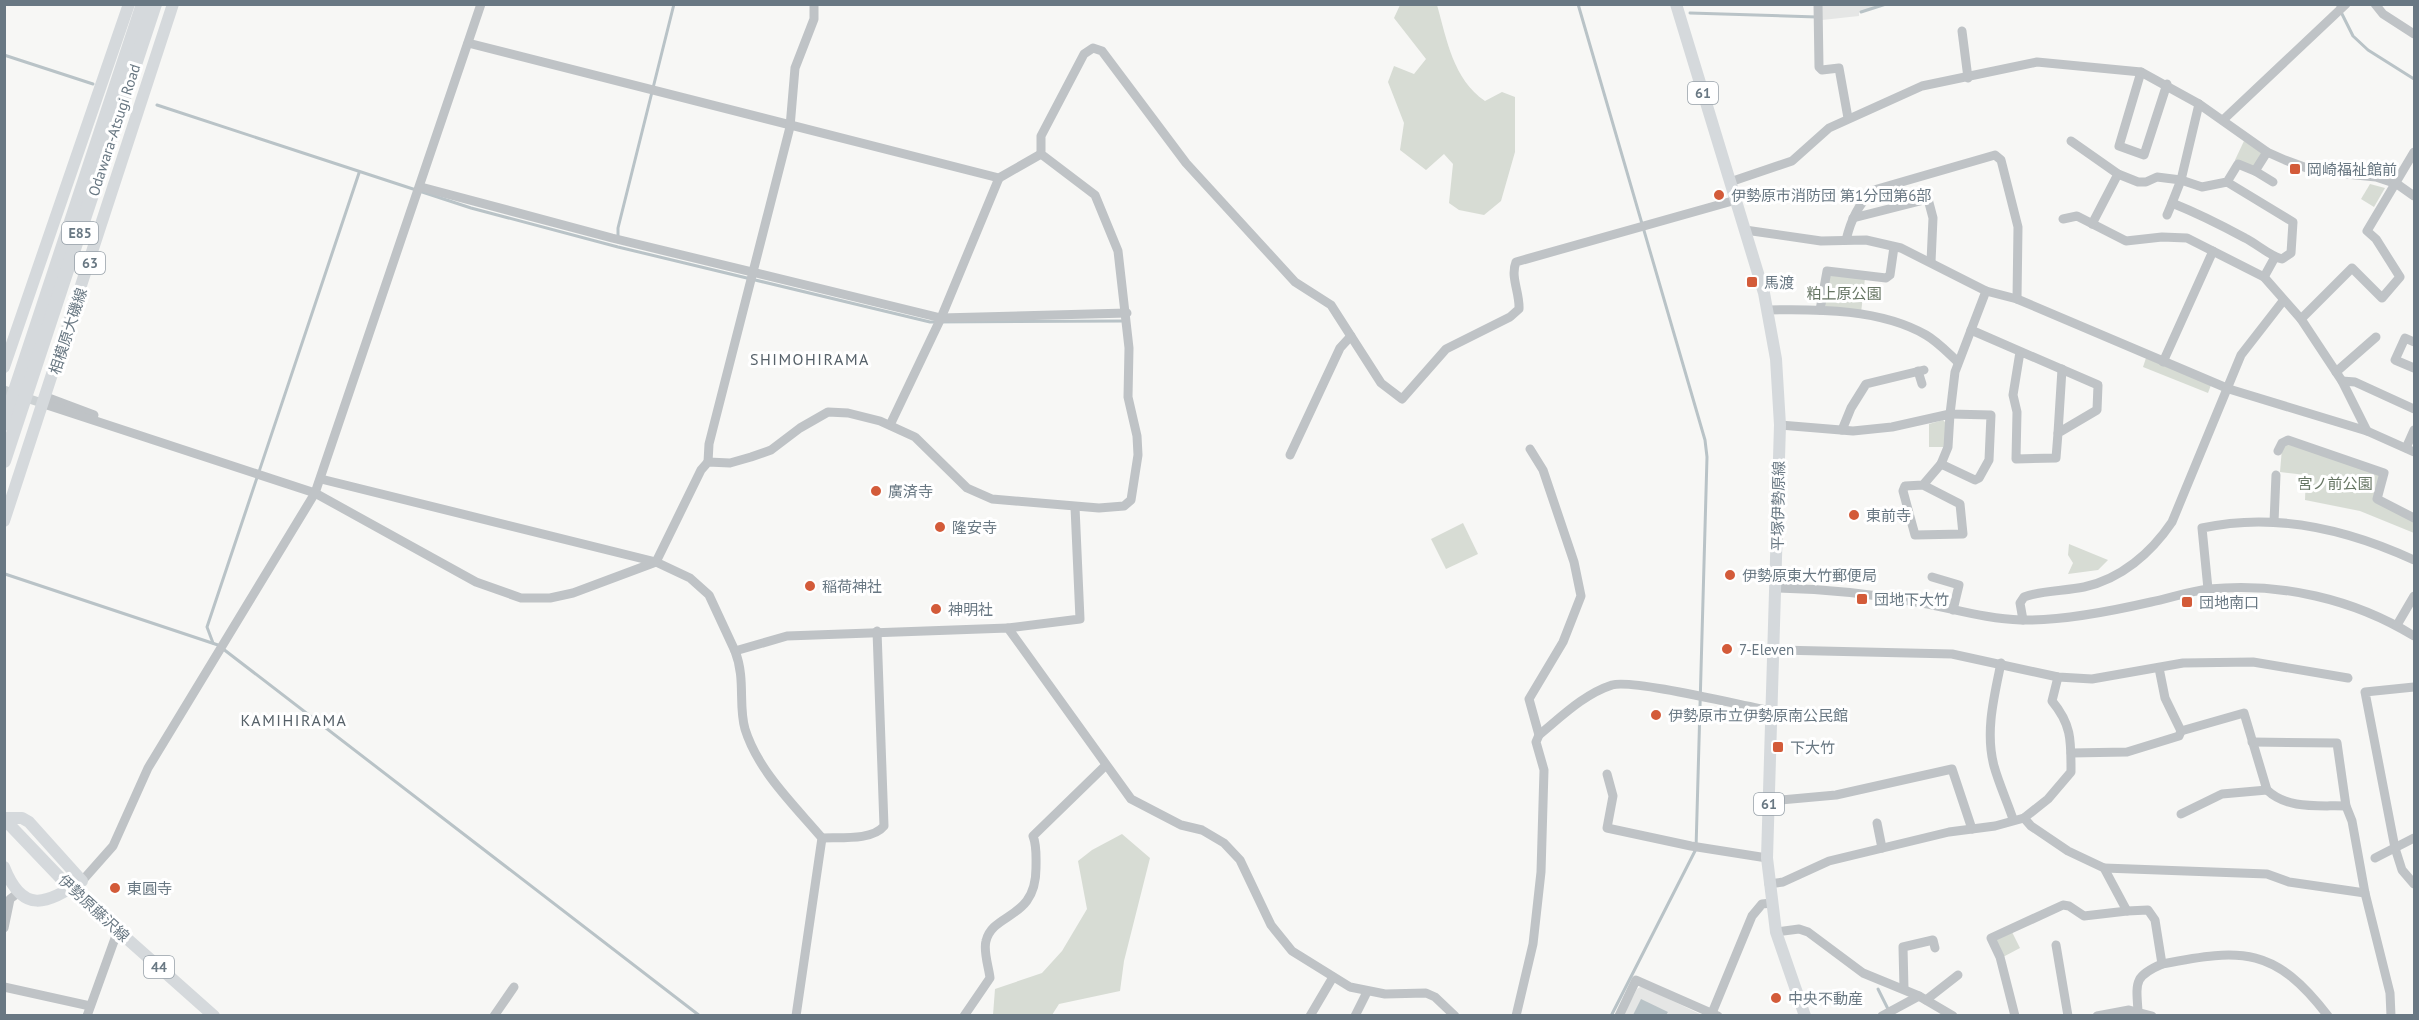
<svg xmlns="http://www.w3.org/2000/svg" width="2419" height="1020" font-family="'PT Sans','Noto Sans JP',sans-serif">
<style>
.built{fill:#e5e6e5}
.green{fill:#d7dcd4}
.water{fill:#b9c3c7}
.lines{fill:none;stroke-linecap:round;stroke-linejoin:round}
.stream{stroke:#b9c3c7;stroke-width:3}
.minor-tunnel{stroke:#ccd1d3;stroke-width:9;stroke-dasharray:9 4.5;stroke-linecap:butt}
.minor{stroke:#bfc3c6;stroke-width:9}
.major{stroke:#d5d9dc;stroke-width:12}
.highway{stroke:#d5d9dc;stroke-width:14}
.poi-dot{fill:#d35b39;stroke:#fff;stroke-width:2}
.labels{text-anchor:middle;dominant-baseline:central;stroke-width:6;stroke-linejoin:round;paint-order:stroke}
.shield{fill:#fff;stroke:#96a0a8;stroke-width:1.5}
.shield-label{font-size:14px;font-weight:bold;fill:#697883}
.street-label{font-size:15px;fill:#697883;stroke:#fff}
.poi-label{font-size:15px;fill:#697883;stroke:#fff;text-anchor:start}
.park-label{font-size:15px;fill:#677664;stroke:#fff}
.neighbourhood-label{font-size:16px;letter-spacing:1.5px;fill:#566169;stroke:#fff}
</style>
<rect width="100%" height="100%" fill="#f7f7f5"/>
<g class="built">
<polygon points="1822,5 1886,5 1859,12 1859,16 1822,20"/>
<polygon points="1642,986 1702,1015 1623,1016 1637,989"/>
</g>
<g class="green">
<path d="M1400,5h37c10,35 16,74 48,96l17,-9 13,5v55l-14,49 -17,14 -25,-5 -10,-7 4,-39 -9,-10 -18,16 -26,-20 4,-27 -16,-41 6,-16 20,8 12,-15 -32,-41z"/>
<polygon points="2244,141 2264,153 2251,169 2235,160"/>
<polygon points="2370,184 2385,188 2374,207 2361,199"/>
<polygon points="1831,274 1865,278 1861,313 1827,308 1824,304 1827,276"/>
<polygon points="2146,358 2211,385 2208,393 2143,367"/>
<polygon points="1943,420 1945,422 1945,447 1929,447 1929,424"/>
<polygon points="2286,443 2382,474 2375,497 2414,521 2414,533 2360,511 2305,500 2306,475 2280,472 2282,448"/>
<polygon points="1463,523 1478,554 1446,569 1431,539"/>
<polygon points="2069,544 2108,560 2098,570 2068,574 2073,563 2068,555"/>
<polygon points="1122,834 1150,858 1124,961 1120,991 1059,1004 1052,1015 993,1015 995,989 1042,973 1062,951 1087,909 1078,861 1092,850"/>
<polygon points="2012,932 2020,948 2003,957 1996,940"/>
</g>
<polygon class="water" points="1641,999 1668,1012 1666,1015 1633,1015"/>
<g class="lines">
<g class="stream">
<polyline points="1578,4 1705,440 1707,457 1696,849 1611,1016"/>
<polyline points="2337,4 2353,36 2368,50 2414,79"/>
<polyline points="1861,12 1886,4"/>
<polyline points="1690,13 1817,17"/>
<polyline points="4,55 93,84"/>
<polyline points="157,105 471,208 618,247 930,322 1122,321"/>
<polyline points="618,239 618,228 674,4"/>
<polyline points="5,574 218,645 700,1016"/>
<polyline points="213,643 207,627 359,173"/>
<polyline points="1878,989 1889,1011"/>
</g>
<polyline class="minor-tunnel" points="4,390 47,405"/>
<g class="minor">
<polyline points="1818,4 1819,67 1822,70 1839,68 1848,118"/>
<polyline points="2375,4 2383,14 2414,34"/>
<polyline points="1962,31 1968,78"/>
<polyline points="468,43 999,178 1041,154"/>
<polyline points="2141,72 2119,146 2144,155 2167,84"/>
<polyline points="2223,120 2346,4"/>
<polyline points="2071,141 2118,174 2138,182 2146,182 2157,177 2181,180 2202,187 2227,182 2238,164 2255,171 2267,152"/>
<polyline points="2255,171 2273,182"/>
<polyline points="1730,182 1792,161 1829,128 1922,86 2037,62 2141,72 2199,104 2267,152 2285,160 2315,171 2376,177 2397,184 2414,196"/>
<polyline points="421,187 612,238 941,318 1127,313"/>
<polyline points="2172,203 2181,180 2199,104"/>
<path d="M2167,215l5,-12c25,10 49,22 73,35 12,6 25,18 37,21l9,-6 2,-31 -66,-40"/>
<polyline points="1853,218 1928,199 1933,218 1931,262"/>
<polyline points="2063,219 2077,216 2126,241 2162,237 2187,238 2264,277 2301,319 2342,381 2367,431"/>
<polyline points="2092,224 2118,174"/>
<polyline points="1745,230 1821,241 1866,240 1901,248 1986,291 2017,299 2229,389 2367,431 2414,452"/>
<path d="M1846,240c5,-20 12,-36 28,-50l121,-35 6,5 17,67 -1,72"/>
<polyline points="2264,277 2275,257"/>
<path d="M1769,310c50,-1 112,-1 157,25 12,7 22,18 32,27"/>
<polyline points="1820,310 1827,271 1886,278 1890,275 1894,247"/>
<polyline points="2301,319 2352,268 2382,298 2400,277 2376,239 2367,231 2414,152"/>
<polyline points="1971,330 2098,385 2097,410 2058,433 2056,458 2016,459 2017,412 2013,395 2020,352"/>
<polyline points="2414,342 2405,338 2395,360 2414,368"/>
<polyline points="2163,362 2213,251"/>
<polyline points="1918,371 1922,384"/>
<polyline points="2336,372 2376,337"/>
<polyline points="2342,381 2355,382 2414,409"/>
<polyline points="46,397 94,415"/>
<polyline points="47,405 315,493 476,582 521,598 550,598 573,593 656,562 690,578 709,595 735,651 787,636 1008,628 1131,799 1181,825 1202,830 1224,843 1240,860 1271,925 1292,951 1350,987 1385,994 1426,993 1435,997 1455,1016"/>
<polyline points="890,425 941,318 999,178"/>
<polyline points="1780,425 1853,431 1892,427 1950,414 1948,447 1941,464"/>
<polyline points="1842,430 1851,408 1866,384 1924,370"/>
<polyline points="2058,433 2062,369"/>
<polyline points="2406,448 2414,430"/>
<polyline points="1530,449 1543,470 1574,562 1581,596 1563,642 1529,699 1539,735"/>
<polyline points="2278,451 2282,443 2288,440 2384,473 2377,499 2414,518"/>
<polyline points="1290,455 1340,348 1351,336"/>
<polyline points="708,462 709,444 790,127 795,68 814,19 814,4"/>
<path d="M321,479l335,83 45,-92 7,-8 22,1 21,-6 20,-7 29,-22 28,-16 20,1 32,8 35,16 52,51 25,11 107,9 25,-2 7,-6 7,-45 -1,-19 -9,-39 1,-49 -11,-97 -23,-56 -54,-41v-18l43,-82 9,-6 9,3 84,112 109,119 36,23 50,78 21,16 44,-50 64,-32 9,-8c1,-16 -9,-32 -3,-47l220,-62"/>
<polyline points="1923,485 1960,504 1963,534 1915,535 1903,491 1905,486 1923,485 1941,464 1975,480 1979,478 1989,460 1991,415 1950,414 1955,372 1986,291"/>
<polyline points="2274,522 2276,475"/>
<polyline points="1932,577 1959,585 1953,610"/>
<path d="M1777,588c49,1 97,6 145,15 33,6 65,16 99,17 40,1 91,-9 130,-18 19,-4 39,-11 58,-13 71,-7 145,10 205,47"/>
<path d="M2208,589l-6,-61c72,-16 147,2 212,32"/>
<path d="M2023,620l-3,-17 4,-6c19,-7 41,-6 60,-10 37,-8 67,-34 88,-65l69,-167 42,-54"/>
<polyline points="2397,625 2414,596"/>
<polyline points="1008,628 1080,619 1075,507"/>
<polyline points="1775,650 1952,654 2058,677 2092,679 2183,663 2253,662 2348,678"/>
<path d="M735,651c11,28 3,54 10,78 13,42 49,76 77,109l-26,178"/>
<path d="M2001,663c-7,34 -16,69 -7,103 5,18 13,35 19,53"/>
<polyline points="2414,687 2365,692 2395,848 2402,870 2414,884"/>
<path d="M2181,731l63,-18 23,77c21,20 52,15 79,16"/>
<polyline points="2252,742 2337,743 2346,806 2352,821 2365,893 2390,993 2391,1016"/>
<polyline points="2071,753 2127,752 2179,736 2181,731 2165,698 2159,668"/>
<polyline points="1607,774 1613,796 1607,828 1691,846 1767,858"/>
<polyline points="1769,801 1836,795 1952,769 1972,829"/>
<polyline points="2181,814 2222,794 2267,790"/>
<path d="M2024,818l7,8 37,25 36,17 23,43 21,-1 7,10 7,44c-28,12 -26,18 -24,47"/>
<polyline points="1877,823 1882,848"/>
<path d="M822,838c17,-1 50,3 62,-12l-7,-195"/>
<polyline points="2375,858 2414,838"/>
<polyline points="2104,868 2267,874 2289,882 2365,893"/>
<polyline points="82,881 113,846 148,768 315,493 481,4"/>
<path d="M1769,884l14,-2 46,-21 120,-29 46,-6 29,-8 24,-19 23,-27c0,-31 1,-47 -19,-71l6,-24"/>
<polyline points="4,928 10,899 18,893"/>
<polyline points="1776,932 1799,929 1808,932 1863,973 1919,996 1953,1016"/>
<polyline points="2056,945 2068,1016"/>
<path d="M2162,964c81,-16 113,-17 166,52"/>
<polyline points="4,987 90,1006"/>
<polyline points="1904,989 1903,947 1933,940 1935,948"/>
<polyline points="1926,1000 1958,975"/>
<polyline points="1712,1013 1752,916 1762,904 1772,903"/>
<polyline points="87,1016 118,930"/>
<polyline points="494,1016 514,987"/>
<path d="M964,1016l26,-38c-1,-10 -7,-27 -4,-37 7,-29 50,-21 50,-73 0,-11 1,-22 -3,-32l72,-70"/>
<polyline points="1310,1016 1333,977"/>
<polyline points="1355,1016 1367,992"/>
<path d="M1516,1016l17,-72 8,-72 3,-102 -8,-28 3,-7c22,-18 45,-41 73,-50 22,-6 131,21 160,26"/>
<polyline points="1619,1016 1636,980 1718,1016"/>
<polyline points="1882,1016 1919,996"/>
<polyline points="2015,1016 2000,957 1991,938 2063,905 2069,906 2084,916 2127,911"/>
<polyline points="2097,1016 2129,1010 2152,1016"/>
</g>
<g class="major">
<polyline points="1676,4 1764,293 1776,359 1780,425 1767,858 1776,932 1805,1016"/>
<polyline points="4,367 129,4"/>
<polyline points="4,521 173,4"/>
<path d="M4,818h18l7,4 53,59c-36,23 -59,34 -78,-14"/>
<polyline points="4,819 70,888 214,1016"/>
</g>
<g class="highway">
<polyline points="4,424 143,4"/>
<polyline points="4,461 155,4"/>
</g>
</g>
<g class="poi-dot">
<rect x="2289" y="163" width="12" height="12" rx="3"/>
<circle cx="1719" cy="195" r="6"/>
<rect x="1746" y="276" width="12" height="12" rx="3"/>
<circle cx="876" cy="491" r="6"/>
<circle cx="1854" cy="515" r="6"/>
<circle cx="940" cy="527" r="6"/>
<circle cx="1730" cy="575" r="6"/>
<circle cx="810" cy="586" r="6"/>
<rect x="1856" y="593" width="12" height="12" rx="3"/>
<rect x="2181" y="596" width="12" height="12" rx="3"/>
<circle cx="936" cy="609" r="6"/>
<circle cx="1727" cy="649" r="6"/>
<circle cx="1656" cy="715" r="6"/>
<rect x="1772" y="741" width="12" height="12" rx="3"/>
<circle cx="115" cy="888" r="6"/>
<circle cx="1776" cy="998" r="6"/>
</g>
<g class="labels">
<g class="shield">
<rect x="1688" y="82" width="30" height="22" rx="4.5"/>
<rect x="62" y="222" width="36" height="22" rx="4.5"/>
<rect x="75" y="252" width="30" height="22" rx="4.5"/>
<rect x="1754" y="793" width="30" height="22" rx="4.5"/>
<rect x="144" y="956" width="30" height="22" rx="4.5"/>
</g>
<g class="shield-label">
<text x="1703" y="93">61</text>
<text x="80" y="233">E85</text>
<text x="90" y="263">63</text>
<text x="1769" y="804">61</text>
<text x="159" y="967">44</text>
</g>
<g class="street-label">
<text transform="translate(114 130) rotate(-72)">Odawara-Atsugi Road</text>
<text transform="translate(68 331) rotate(-72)">相模原大磯線</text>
<text transform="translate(1778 506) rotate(-89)">平塚伊勢原線</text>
<text transform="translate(94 908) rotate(43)">伊勢原藤沢線</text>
</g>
<g class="poi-label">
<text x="2307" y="169">岡崎福祉館前</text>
<text x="1731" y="195">伊勢原市消防団 第1分団第6部</text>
<text x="1764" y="282">馬渡</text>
<text x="888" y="491">廣済寺</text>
<text x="1866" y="515">東前寺</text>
<text x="952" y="527">隆安寺</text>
<text x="1742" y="575">伊勢原東大竹郵便局</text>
<text x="822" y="586">稲荷神社</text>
<text x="1874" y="599">団地下大竹</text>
<text x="2199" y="602">団地南口</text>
<text x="948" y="609">神明社</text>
<text x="1739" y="649">7-Eleven</text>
<text x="1668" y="715">伊勢原市立伊勢原南公民館</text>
<text x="1790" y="747">下大竹</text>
<text x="127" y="888">東圓寺</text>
<text x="1788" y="998">中央不動産</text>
</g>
<g class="park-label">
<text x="1844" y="293">粕上原公園</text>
<text x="2335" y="483">宮ノ前公園</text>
</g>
<g class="neighbourhood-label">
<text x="810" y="359">SHIMOHIRAMA</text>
<text x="294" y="720">KAMIHIRAMA</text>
</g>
</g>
<rect width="2419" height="1020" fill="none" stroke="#697883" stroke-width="12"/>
</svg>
